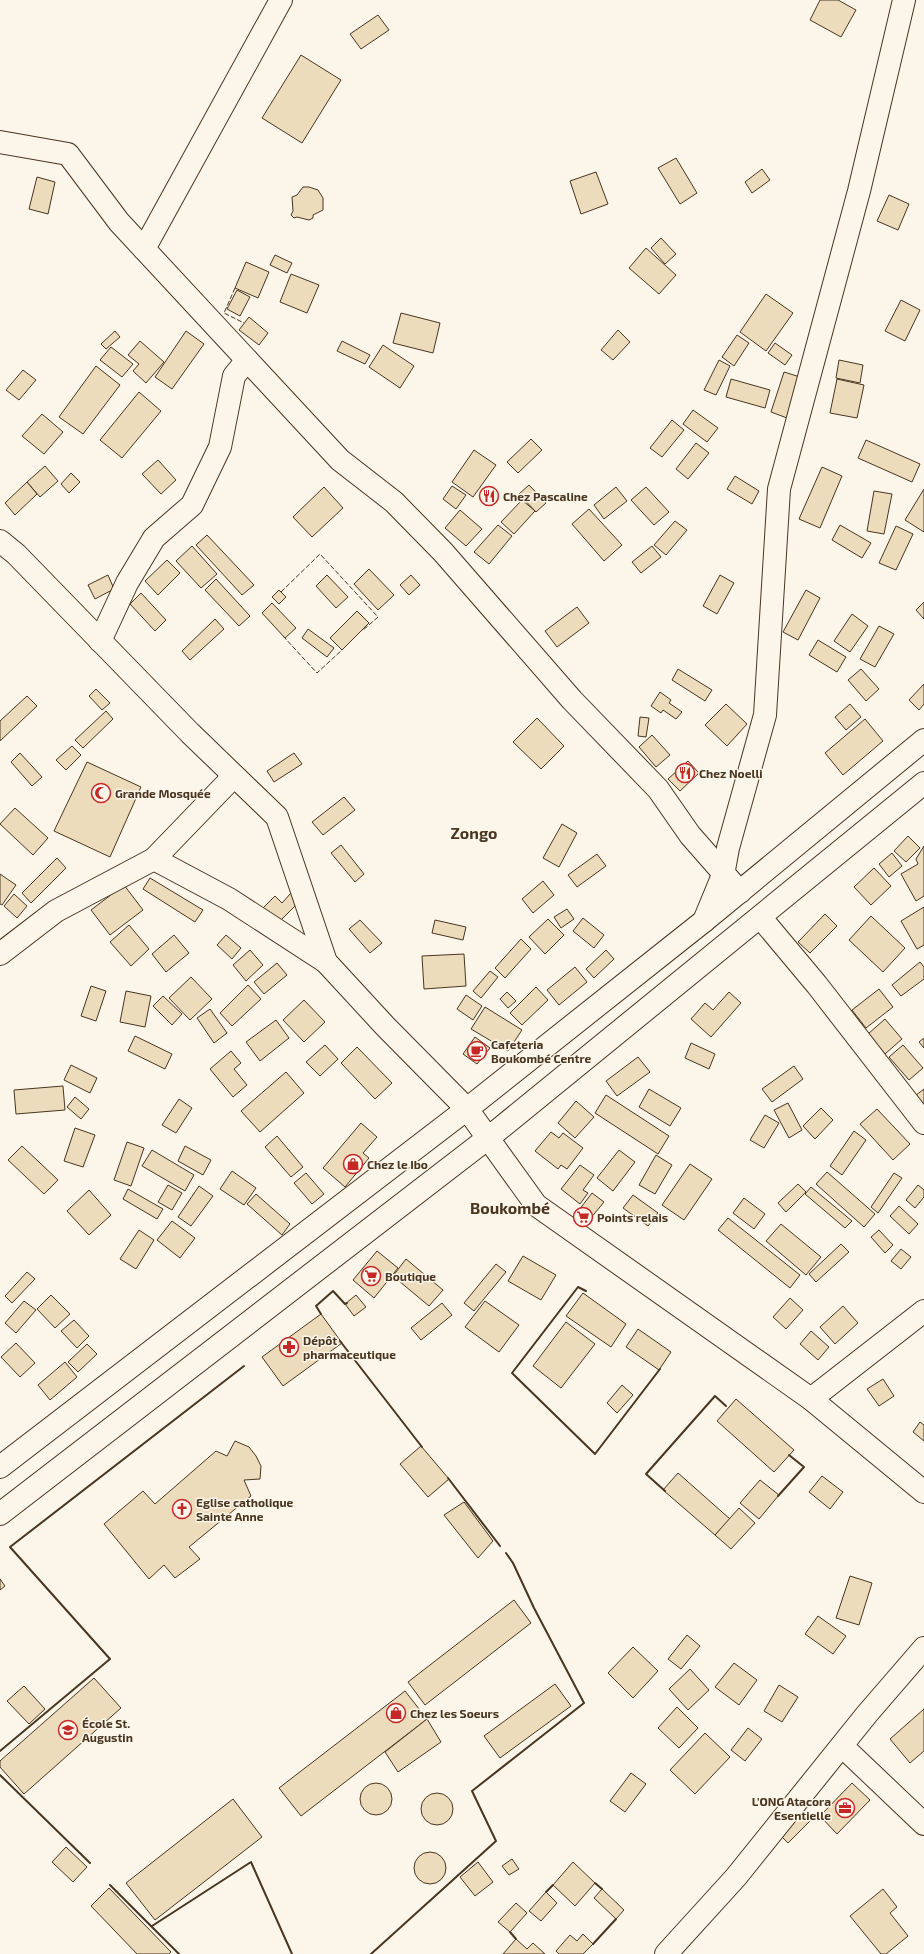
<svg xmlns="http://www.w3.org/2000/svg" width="924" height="1954" font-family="'Exo 2',sans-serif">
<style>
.building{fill:#ecdcbc;stroke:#4a3520}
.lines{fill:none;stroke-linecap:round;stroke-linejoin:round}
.minor-casing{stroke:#4a3520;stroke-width:24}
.secondary-casing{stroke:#4a3520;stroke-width:24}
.primary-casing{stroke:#4a3520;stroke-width:24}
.minor{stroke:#fbf6e9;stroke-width:22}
.secondary{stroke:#fbf6e9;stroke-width:22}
.primary{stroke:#fbf6e9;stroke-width:22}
.fence{stroke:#4a3520;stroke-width:1;stroke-dasharray:5 2;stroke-linecap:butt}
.wall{stroke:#4a3520;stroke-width:2}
.labels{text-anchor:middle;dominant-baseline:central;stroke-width:3;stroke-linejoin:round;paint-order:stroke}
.poi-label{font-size:12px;font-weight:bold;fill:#4a3520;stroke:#fbf6e9;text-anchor:start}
.district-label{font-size:16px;font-weight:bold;fill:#4a3520;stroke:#fbf6e9}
</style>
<rect width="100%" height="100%" fill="#fbf6e9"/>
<g class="building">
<polygon points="820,0 838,0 856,10 841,37 810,20"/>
<polygon points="378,15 389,30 361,49 350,34"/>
<polygon points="301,55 341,80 302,143 262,118"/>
<polygon points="676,158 697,193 680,204 658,168"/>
<polygon points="762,169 770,180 752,193 745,182"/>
<polygon points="596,172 608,204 581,214 570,181"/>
<polygon points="37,177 55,182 48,214 29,209"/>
<polygon points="303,187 309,187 318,190 323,198 323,210 313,215 313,218 309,220 297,217 294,218 291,215 293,211 292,197 297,195"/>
<polygon points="889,195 909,204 898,230 877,221"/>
<polygon points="661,238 676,254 665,264 651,248"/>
<polygon points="646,248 676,275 659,294 629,268"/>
<polygon points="275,255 292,263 287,273 270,265"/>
<polygon points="246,262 269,272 258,298 235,288"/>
<polygon points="291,274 319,285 307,313 280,302"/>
<polygon points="237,290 250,297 240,316 227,309"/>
<polygon points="766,294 793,313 766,351 740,332"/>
<polygon points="901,300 920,310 905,341 885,331"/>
<polygon points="401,313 440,323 433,353 393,343"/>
<polygon points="249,317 268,333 259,345 239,330"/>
<polygon points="618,330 630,342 613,360 601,350"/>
<polygon points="115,331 120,337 106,349 101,344"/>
<polygon points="186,331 204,344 172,389 155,377"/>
<polygon points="737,335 749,343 734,366 722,357"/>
<polygon points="140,341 164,362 146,383 133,371 139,364 128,355"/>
<polygon points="342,341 370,355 365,364 337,351"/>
<polygon points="775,343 792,355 785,365 768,353"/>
<polygon points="383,345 414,366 400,388 369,367"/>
<polygon points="111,347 133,364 122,377 100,360"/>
<polygon points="719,360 730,366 716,395 704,390"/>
<polygon points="839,360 863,365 860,383 836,378"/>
<polygon points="96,366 120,385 83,434 59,417"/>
<polygon points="23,370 36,380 19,400 6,390"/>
<polygon points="784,372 800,377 787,418 771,412"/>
<polygon points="731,379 770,390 765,408 726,397"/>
<polygon points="837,379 864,385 857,418 830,413"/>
<polygon points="139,392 161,411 122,458 100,440"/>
<polygon points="693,410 718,428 707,442 683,424"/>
<polygon points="42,414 63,432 44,454 22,436"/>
<polygon points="672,420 684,430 662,457 650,448"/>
<polygon points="531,439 542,450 518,473 507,462"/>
<polygon points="866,440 920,464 912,482 858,458"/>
<polygon points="696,443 709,453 688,479 676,469"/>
<polygon points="474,450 496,465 473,497 452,482"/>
<polygon points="158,460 176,480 161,494 142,474"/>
<polygon points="45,466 58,481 40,497 27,482"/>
<polygon points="822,467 842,476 820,528 799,519"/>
<polygon points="71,473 80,482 69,493 61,484"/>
<polygon points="735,476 759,491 752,504 727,489"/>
<polygon points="27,482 37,494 15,515 5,503"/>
<polygon points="529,485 546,503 536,512 519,494"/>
<polygon points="452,486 466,495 456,509 443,499"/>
<polygon points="324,487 343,508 312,537 293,517"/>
<polygon points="616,487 627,501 604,519 594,505"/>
<polygon points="646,487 669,512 654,525 631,500"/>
<polygon points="924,489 924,532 905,520"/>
<polygon points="874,491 892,494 884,534 867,531"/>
<polygon points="522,500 535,511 514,534 501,522"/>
<polygon points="589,509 622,545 604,561 572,524"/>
<polygon points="460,510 482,529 466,546 445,528"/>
<polygon points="675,521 687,530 666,555 654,545"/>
<polygon points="498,525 512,536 489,564 474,552"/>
<polygon points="840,525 871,543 862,558 832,540"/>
<polygon points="896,526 913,534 896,570 879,563"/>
<polygon points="207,535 254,585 242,595 196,545"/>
<polygon points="192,546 217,574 201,588 176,561"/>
<polygon points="652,546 661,557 641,573 632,562"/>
<polygon points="167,560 180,573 158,595 145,581"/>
<polygon points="369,569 394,595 378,610 354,584"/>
<polygon points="108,575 114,589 95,599 88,585"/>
<polygon points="327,575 348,597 336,608 316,586"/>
<polygon points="411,575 420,585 409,595 400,585"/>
<polygon points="720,575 734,583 717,614 703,606"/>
<polygon points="216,579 250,616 239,626 205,590"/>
<polygon points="279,590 286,597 279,604 272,597"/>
<polygon points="806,590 820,598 798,640 783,632"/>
<polygon points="141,593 166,620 155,631 130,604"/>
<polygon points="924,602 924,619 916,610"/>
<polygon points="272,603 296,628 285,638 262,613"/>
<polygon points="577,607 589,623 557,647 545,631"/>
<polygon points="357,611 369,623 342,650 330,638"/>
<polygon points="852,614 868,626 850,652 834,641"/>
<polygon points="215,619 224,629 190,660 182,651"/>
<polygon points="879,626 894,634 875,667 860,659"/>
<polygon points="308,629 334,648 327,657 302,638"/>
<polygon points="818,640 846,657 837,672 809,655"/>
<polygon points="678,669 712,690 705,701 672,680"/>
<polygon points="861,669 879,689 866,701 848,680"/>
<polygon points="924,684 924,704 919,710 909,700"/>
<polygon points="96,689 110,703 102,710 89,696"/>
<polygon points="660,692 671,700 669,703 682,712 676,719 663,710 661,713 651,706"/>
<polygon points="27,696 37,706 0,741 0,721"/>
<polygon points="726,704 747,724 727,746 705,725"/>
<polygon points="850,704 861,717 846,730 835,717"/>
<polygon points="106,711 113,719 83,748 75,740"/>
<polygon points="640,717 649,718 646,737 638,736"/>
<polygon points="537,718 564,746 541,769 513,742"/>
<polygon points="865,719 883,741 843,775 825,753"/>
<polygon points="652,735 670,755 656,767 639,747"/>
<polygon points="72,746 81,755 66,770 56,760"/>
<polygon points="20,753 42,777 32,786 11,762"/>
<polygon points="294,753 302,764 274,782 267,771"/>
<polygon points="688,761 699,773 680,791 668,779"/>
<polygon points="87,762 141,787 110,857 54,831"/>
<polygon points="344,797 355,810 323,835 312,822"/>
<polygon points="15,808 48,838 33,855 0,824"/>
<polygon points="562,824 577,833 559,867 543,858"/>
<polygon points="908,836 920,848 906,862 894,851"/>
<polygon points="341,845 364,874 355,882 331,853"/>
<polygon points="924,846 924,896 916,901 901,874 918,864 916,859"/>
<polygon points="892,853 902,866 889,877 879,864"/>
<polygon points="597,854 606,866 577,887 568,875"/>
<polygon points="57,858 66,868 31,903 22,893"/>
<polygon points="874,868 891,886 871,905 854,887"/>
<polygon points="0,874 16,885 2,905 0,904"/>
<polygon points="150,878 203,910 195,922 143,889"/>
<polygon points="543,881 554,895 533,913 522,899"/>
<polygon points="124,885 143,910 110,935 91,910"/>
<polygon points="291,893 300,901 277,924 262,909 275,896 282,903"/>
<polygon points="14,894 27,906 17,918 4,906"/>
<polygon points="924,907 924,945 917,949 901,921"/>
<polygon points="567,909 574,919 561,928 554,917"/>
<polygon points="825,914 837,926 810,953 798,942"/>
<polygon points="871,916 905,948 883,972 849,940"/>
<polygon points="583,918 604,935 594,948 573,931"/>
<polygon points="548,919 564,935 545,954 529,937"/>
<polygon points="360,920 382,943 370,953 349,929"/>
<polygon points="435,920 466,927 463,940 432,933"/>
<polygon points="129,925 149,949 131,966 110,942"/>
<polygon points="174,935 189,953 166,972 152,954"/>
<polygon points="226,935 241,948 232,959 217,945"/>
<polygon points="521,939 531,949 505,978 495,968"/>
<polygon points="250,950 263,965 246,981 233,965"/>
<polygon points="606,950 614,959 594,978 586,969"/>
<polygon points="464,954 466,986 424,989 422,956"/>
<polygon points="920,962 924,967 924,979 901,996 892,985"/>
<polygon points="277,963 287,975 264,994 254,982"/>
<polygon points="575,967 587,982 559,1005 547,990"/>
<polygon points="490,971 498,977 481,998 473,991"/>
<polygon points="191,977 212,999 190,1020 169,998"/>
<polygon points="248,985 261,999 232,1026 220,1013"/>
<polygon points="91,986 106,991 96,1021 81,1016"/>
<polygon points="536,987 548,1000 522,1025 510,1013"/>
<polygon points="879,989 893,1007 866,1028 852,1010"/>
<polygon points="126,991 151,996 145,1027 120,1022"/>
<polygon points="507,992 516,1001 508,1008 500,999"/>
<polygon points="729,992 741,1003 711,1037 691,1019 705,1003 713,1010"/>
<polygon points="466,995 482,1006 473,1020 457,1009"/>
<polygon points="163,996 182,1014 172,1025 153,1006"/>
<polygon points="304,1000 325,1022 304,1042 283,1020"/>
<polygon points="485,1007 522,1030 508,1051 471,1029"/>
<polygon points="210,1009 227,1033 214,1043 197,1018"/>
<polygon points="885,1019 902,1039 885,1054 868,1034"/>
<polygon points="276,1020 289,1038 260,1061 246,1042"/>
<polygon points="135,1036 172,1054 165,1069 128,1051"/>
<polygon points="475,1037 490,1048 477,1064 463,1054"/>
<polygon points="924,1038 924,1048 919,1042"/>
<polygon points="691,1043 715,1054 709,1069 685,1058"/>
<polygon points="325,1045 338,1059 320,1076 306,1062"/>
<polygon points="903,1045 923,1068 909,1080 889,1057"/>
<polygon points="357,1047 392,1083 375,1099 341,1063"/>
<polygon points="231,1051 241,1063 234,1069 247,1085 233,1097 210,1069"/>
<polygon points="638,1057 650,1072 617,1096 606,1081"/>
<polygon points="71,1065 97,1078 90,1093 64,1080"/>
<polygon points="794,1066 803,1079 772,1102 762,1089"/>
<polygon points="286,1072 304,1093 260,1132 241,1111"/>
<polygon points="63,1086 65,1110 16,1114 14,1090"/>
<polygon points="649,1089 681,1108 670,1126 639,1107"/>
<polygon points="924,1089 924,1107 915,1096"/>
<polygon points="606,1095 669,1136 658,1154 595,1113"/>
<polygon points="75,1097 89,1109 81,1119 67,1107"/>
<polygon points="179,1099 192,1108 176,1133 162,1125"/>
<polygon points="576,1101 594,1117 575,1138 558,1123"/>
<polygon points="788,1103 802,1130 789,1138 774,1110"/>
<polygon points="821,1108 833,1120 815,1139 803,1126"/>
<polygon points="877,1109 910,1144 893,1160 860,1124"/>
<polygon points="765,1115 779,1123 764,1148 750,1140"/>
<polygon points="361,1123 377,1137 363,1153 369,1158 345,1187 323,1168"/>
<polygon points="75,1128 95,1135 83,1167 64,1161"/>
<polygon points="854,1131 866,1140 842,1175 830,1166"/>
<polygon points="551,1132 559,1138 563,1133 583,1148 567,1169 561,1165 558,1169 535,1151"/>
<polygon points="277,1136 303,1167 291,1177 265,1147"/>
<polygon points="127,1142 144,1148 131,1186 114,1180"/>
<polygon points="22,1146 58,1180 44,1194 8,1160"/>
<polygon points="185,1146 211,1160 203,1175 178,1161"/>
<polygon points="152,1150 194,1175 185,1191 142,1166"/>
<polygon points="619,1150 635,1162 613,1191 597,1178"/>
<polygon points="656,1155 672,1165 655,1194 639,1185"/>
<polygon points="690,1164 712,1179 684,1220 662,1205"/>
<polygon points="580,1165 594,1175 583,1190 588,1193 580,1204 561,1189"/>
<polygon points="232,1171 256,1188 244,1205 220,1189"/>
<polygon points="827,1172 875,1214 864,1227 816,1184"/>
<polygon points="306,1173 324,1194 312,1204 294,1183"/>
<polygon points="894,1173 902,1178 878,1213 871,1207"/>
<polygon points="798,1184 806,1192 786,1212 778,1203"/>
<polygon points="168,1185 182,1193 172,1210 158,1202"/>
<polygon points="918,1185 924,1190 924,1197 915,1208 906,1200"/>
<polygon points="199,1186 213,1196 191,1226 178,1217"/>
<polygon points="811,1187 852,1221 845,1228 805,1194"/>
<polygon points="128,1189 163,1209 157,1219 123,1199"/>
<polygon points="89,1190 111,1215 89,1235 67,1211"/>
<polygon points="592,1193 604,1202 590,1219 579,1210"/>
<polygon points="256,1194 290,1224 282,1235 247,1204"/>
<polygon points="633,1195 658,1213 648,1226 623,1208"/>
<polygon points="744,1198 765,1214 754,1229 733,1213"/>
<polygon points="899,1206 918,1224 909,1234 890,1216"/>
<polygon points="728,1218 800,1275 790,1288 718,1230"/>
<polygon points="172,1221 195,1238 180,1258 157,1240"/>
<polygon points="781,1224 821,1257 806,1275 766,1241"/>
<polygon points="139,1230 154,1240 136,1269 120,1259"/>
<polygon points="879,1230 893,1245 885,1253 871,1237"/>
<polygon points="841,1244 849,1252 816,1282 809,1274"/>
<polygon points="901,1249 911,1257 901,1269 891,1261"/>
<polygon points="377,1251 398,1268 374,1298 353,1280"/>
<polygon points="523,1256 556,1275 541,1300 508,1281"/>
<polygon points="406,1259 443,1290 429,1306 393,1276"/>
<polygon points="496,1264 506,1272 474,1311 464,1303"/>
<polygon points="27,1272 35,1279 12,1303 5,1296"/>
<polygon points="583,1293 626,1324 611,1347 566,1316"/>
<polygon points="51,1295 70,1314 55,1328 37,1309"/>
<polygon points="356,1295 366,1307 354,1316 345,1304"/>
<polygon points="790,1298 803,1310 786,1329 773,1317"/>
<polygon points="24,1301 36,1310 16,1333 5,1323"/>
<polygon points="485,1301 519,1325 499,1352 465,1327"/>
<polygon points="442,1303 452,1315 421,1340 411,1328"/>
<polygon points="843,1306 858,1323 835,1344 820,1327"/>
<polygon points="321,1314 342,1343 283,1386 262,1357"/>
<polygon points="74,1320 89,1336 77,1348 61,1331"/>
<polygon points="566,1322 595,1344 561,1388 533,1366"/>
<polygon points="638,1329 671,1352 659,1370 626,1347"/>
<polygon points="811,1331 829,1347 818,1360 800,1344"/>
<polygon points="16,1343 35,1363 20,1377 1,1357"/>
<polygon points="87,1344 97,1354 78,1372 68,1362"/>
<polygon points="65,1362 77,1377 50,1400 38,1385"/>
<polygon points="883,1379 894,1396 879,1406 867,1389"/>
<polygon points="622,1385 633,1395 617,1413 607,1403"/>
<polygon points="736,1399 794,1450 774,1472 717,1421"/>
<polygon points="920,1422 924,1425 924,1441 913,1432"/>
<polygon points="235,1441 249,1447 256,1456 261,1466 260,1479 244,1480 251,1496 189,1547 200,1559 175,1578 164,1565 149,1579 104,1524 143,1491 155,1504 216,1451 227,1456"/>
<polygon points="421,1446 449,1479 428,1497 400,1464"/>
<polygon points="678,1473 730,1519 715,1535 663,1490"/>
<polygon points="822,1476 843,1492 830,1509 809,1492"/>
<polygon points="760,1480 779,1495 759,1519 740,1503"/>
<polygon points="464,1502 493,1541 478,1558 444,1515"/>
<polygon points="739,1508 755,1523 731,1549 715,1535"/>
<polygon points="850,1576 872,1583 859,1625 836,1618"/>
<polygon points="0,1579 5,1586 0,1590"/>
<polygon points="514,1600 531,1623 425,1705 408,1682"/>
<polygon points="818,1616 846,1636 833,1654 805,1634"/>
<polygon points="687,1635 700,1646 681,1669 668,1659"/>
<polygon points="633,1647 658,1671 633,1698 608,1673"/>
<polygon points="734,1663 757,1680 739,1705 715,1687"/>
<polygon points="690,1669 709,1690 688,1710 669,1689"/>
<polygon points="94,1678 121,1708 24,1794 0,1767 0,1761"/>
<polygon points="555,1684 571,1706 500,1758 484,1736"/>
<polygon points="779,1685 798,1697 782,1722 764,1711"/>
<polygon points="24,1686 45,1709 29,1724 7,1701"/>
<polygon points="405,1691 427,1719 301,1816 279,1788"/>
<polygon points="677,1707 698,1728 679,1748 658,1728"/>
<polygon points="924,1709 924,1751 910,1763 890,1739"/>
<polygon points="427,1719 441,1742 398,1772 385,1752"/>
<polygon points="748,1728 762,1739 745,1761 731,1750"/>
<polygon points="705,1733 730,1757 695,1794 670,1770"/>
<polygon points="631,1773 646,1784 625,1812 610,1801"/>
<polygon points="852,1783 870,1800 837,1834 820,1816"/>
<circle cx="376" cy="1799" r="16"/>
<circle cx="437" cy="1809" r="16"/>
<polygon points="233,1799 262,1837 155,1920 126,1883"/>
<polygon points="800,1808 812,1819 788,1843 777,1832"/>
<polygon points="66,1847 87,1867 73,1882 52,1862"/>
<circle cx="430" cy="1868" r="16"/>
<polygon points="512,1859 519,1869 509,1875 502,1866"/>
<polygon points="478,1862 493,1882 475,1896 460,1877"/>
<polygon points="573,1862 595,1883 575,1906 553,1885"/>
<polygon points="109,1888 171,1952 169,1954 137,1954 91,1906"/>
<polygon points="602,1889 624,1910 616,1919 594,1898"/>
<polygon points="883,1889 897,1907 890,1913 908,1936 886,1954 881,1954 850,1916"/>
<polygon points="546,1892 557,1903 541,1921 529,1911"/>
<polygon points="516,1903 527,1913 510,1932 498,1922"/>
<polygon points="583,1934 593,1944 583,1954 559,1954 556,1951 570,1935 577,1941"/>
<polygon points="516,1939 527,1949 533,1943 545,1954 503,1954"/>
</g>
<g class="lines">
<defs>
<g id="minor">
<polyline points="0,142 68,154 119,222 340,460 394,502 443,552 572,700 658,789 690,835 740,892"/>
<polyline points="144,249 281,0"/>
<polyline points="0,541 16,554 190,733 277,817 326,962 385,1026 467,1109"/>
<polyline points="100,641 127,583 154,538 192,505 220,447 234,376 247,360"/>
<polyline points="154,859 229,899 326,962"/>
<polyline points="761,918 817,985 924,1123"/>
<polyline points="704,921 723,875 728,848 765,715 779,489 859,191 904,0"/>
<polyline points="0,954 56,911 154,859 234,776"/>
<polyline points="811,1399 924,1311"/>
<polyline points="842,1746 924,1824"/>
<polyline points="666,1954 736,1877 867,1714 924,1648"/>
</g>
<polyline id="secondary" points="467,1109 536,1205 811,1399 924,1492"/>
<g id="primary">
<polyline points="0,1467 467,1109 704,921 924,740"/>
<polyline points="0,1514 492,1135 924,783"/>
</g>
</defs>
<use href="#minor" class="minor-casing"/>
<use href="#secondary" class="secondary-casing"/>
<use href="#primary" class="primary-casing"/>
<use href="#minor" class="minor"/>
<use href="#secondary" class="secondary"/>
<use href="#primary" class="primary"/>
<g class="fence">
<polyline points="235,288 224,313 244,323"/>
<polyline points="281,592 320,554 378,617 362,631"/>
<polyline points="283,636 317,673 343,649"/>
</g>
<g class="wall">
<polyline points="586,1291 578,1287 512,1373 595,1454 660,1369"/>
<polyline points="321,1314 316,1306 333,1291 345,1304 347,1303"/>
<polyline points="340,1341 422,1447"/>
<polyline points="448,1478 500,1546"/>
<polyline points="665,1491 646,1474 715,1396 726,1406"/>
<polyline points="778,1496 804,1467 789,1455"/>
<polyline points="0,1751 110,1659 10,1547 244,1366"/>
<polyline points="0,1775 90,1863"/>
<polyline points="595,1883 602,1889"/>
<polyline points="110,1885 179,1954"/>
<polyline points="546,1892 553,1885"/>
<polyline points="152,1926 251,1862 292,1954"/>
<polyline points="510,1932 516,1939"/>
<polyline points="593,1944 616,1919"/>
<polyline points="371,1954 496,1841 472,1791 584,1703 534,1608 513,1563 506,1553"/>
</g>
</g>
<defs>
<symbol id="restaurant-ring" viewBox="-11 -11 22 22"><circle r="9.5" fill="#fbf6e9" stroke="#c62828" stroke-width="1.5"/><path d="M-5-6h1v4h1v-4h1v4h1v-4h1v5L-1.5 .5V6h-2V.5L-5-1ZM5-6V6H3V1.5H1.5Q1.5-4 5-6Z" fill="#c62828"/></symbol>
<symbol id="mosque-ring" viewBox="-11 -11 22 22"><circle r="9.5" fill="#fbf6e9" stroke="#c62828" stroke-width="1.5"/><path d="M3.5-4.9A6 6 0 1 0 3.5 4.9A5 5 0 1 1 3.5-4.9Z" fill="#c62828"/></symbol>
<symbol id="cafe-ring" viewBox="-11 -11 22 22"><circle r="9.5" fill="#fbf6e9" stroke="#c62828" stroke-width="1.5"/><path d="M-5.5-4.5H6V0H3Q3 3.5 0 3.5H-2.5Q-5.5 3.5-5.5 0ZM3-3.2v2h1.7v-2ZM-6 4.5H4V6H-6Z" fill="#c62828"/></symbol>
<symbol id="shop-ring" viewBox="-11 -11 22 22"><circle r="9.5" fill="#fbf6e9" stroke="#c62828" stroke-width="1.5"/><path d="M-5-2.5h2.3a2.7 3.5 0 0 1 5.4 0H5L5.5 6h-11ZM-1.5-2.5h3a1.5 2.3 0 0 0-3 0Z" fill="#c62828"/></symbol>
<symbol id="supermarket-ring" viewBox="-11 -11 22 22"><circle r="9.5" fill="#fbf6e9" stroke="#c62828" stroke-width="1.5"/><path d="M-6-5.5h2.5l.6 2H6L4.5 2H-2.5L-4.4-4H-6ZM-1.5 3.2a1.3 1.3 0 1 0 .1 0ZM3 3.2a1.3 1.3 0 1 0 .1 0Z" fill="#c62828"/></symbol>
<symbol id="pharmacy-ring" viewBox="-11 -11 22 22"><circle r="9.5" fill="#fbf6e9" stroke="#c62828" stroke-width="1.5"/><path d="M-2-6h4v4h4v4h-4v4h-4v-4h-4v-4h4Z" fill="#c62828"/></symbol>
<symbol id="church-ring" viewBox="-11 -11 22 22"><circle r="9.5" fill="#fbf6e9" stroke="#c62828" stroke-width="1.5"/><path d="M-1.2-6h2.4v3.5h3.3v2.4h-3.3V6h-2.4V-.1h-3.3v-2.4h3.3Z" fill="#c62828"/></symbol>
<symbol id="school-ring" viewBox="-11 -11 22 22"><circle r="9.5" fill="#fbf6e9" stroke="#c62828" stroke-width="1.5"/><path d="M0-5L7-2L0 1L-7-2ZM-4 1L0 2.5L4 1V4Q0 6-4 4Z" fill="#c62828"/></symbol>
<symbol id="office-ring" viewBox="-11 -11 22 22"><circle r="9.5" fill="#fbf6e9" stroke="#c62828" stroke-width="1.5"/><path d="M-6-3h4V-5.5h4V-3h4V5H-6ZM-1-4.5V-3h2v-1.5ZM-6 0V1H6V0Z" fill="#c62828"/></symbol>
</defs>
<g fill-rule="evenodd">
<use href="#restaurant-ring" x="478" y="485" width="22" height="22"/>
<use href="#restaurant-ring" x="674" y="762" width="22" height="22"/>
<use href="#mosque-ring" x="90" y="782" width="22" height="22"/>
<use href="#cafe-ring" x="466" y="1040" width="22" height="22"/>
<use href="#shop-ring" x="342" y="1153" width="22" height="22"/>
<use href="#supermarket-ring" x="572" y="1206" width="22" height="22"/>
<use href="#supermarket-ring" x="360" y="1265" width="22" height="22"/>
<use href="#pharmacy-ring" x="278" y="1336" width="22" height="22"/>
<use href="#church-ring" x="171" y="1498" width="22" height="22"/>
<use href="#shop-ring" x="385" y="1702" width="22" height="22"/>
<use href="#school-ring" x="57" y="1719" width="22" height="22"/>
<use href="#office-ring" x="834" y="1797" width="22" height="22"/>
</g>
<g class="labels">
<g class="poi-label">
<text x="503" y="496">Chez Pascaline</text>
<text x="699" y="773">Chez Noelli</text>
<text x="115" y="793">Grande Mosquée</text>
<text x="491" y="1044">Cafeteria<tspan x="491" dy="14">Boukombé Centre</tspan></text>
<text x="367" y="1164">Chez le Ibo</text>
<text x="597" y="1217">Points relais</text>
<text x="385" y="1276">Boutique</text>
<text x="303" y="1340">Dépôt<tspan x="303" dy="14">pharmaceutique</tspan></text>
<text x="196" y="1502">Eglise catholique<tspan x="196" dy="14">Sainte Anne</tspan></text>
<text x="410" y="1713">Chez les Soeurs</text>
<text x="82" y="1723">École St.<tspan x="82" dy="14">Augustin</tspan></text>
<text x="831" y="1801" text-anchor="end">L'ONG Atacora<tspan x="831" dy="14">Esentielle</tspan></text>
</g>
<g class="district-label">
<text x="474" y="832">Zongo</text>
<text x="510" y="1207">Boukombé</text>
</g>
</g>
</svg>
